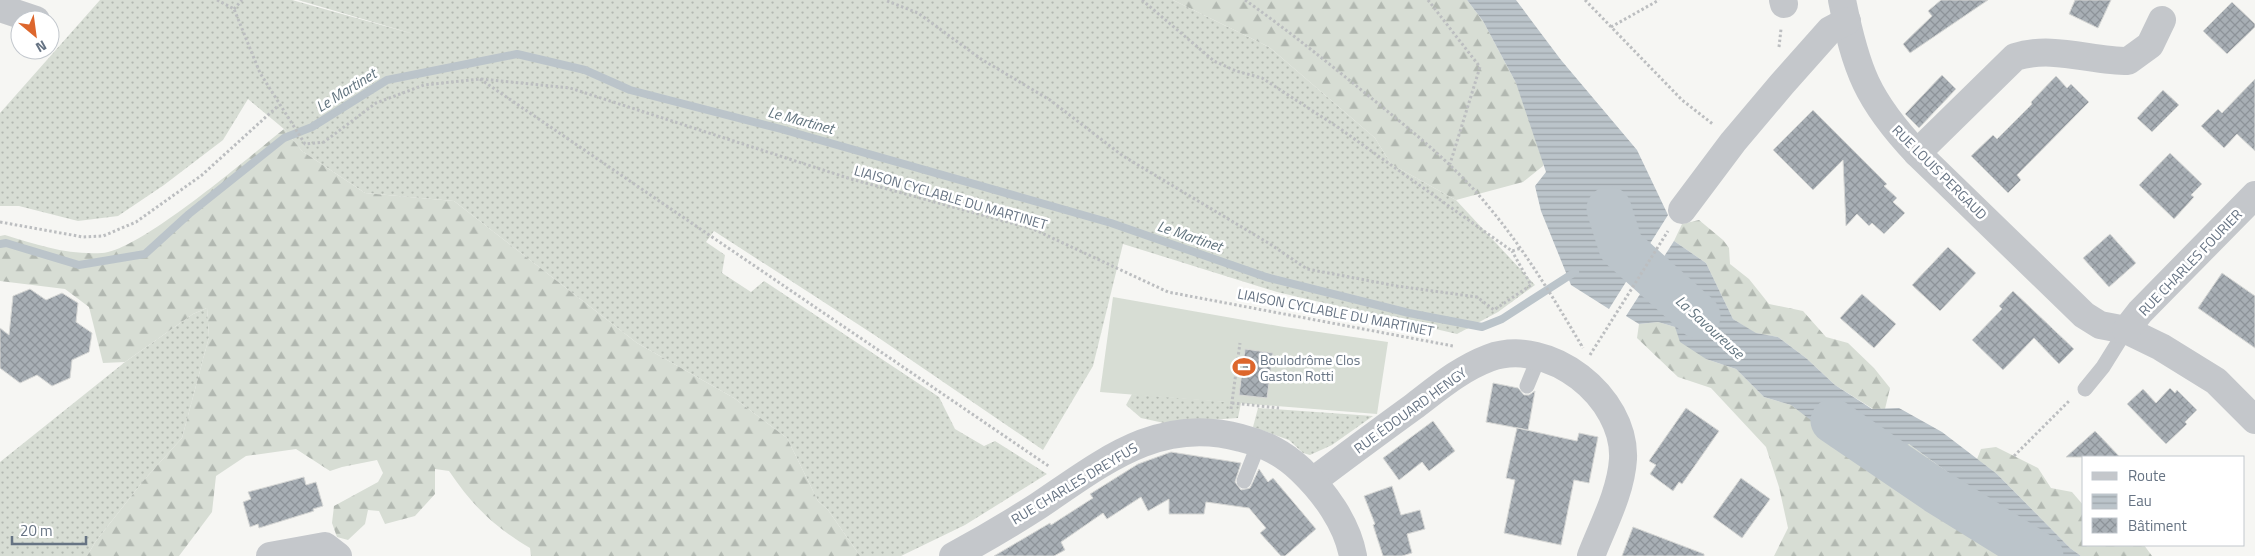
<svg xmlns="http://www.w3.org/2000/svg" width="2255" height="556" font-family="'Titillium Web',sans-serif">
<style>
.grass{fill:url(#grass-dots)}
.forest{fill:url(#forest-firs)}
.pitch{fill:#d7ddd4}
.water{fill:url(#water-rules)}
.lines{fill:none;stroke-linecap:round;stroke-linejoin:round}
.stream{stroke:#bbc4ca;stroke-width:8}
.river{stroke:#bbc4ca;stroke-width:45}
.building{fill:url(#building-cross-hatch);stroke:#d7d8d6}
.path{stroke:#bcbec0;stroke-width:3;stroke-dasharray:2.5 2.5;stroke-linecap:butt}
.lane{stroke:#c4c7cb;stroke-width:15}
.street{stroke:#c4c7cb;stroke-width:28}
.labels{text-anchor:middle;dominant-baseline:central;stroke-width:5;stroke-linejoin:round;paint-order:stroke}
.street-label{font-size:14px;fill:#667383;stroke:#fff}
.poi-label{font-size:14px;fill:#667383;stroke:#fff;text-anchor:start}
.water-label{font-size:15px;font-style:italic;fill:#62747f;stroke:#fff}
</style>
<defs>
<pattern id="grass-dots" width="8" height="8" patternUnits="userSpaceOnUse" patternTransform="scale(1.25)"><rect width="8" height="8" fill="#d7ddd4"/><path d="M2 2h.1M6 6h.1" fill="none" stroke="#b2b8b1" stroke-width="1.8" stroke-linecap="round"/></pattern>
<pattern id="forest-firs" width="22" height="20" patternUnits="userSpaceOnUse" patternTransform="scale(1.25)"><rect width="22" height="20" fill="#d7ddd4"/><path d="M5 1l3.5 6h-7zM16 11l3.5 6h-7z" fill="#b2b8b1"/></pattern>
<pattern id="water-rules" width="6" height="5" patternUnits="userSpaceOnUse" patternTransform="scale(1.25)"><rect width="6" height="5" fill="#bbc4ca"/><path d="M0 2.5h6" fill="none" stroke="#9ca4a9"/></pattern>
<pattern id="building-cross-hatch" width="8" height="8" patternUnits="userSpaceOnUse" patternTransform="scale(1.25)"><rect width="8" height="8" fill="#a8afb5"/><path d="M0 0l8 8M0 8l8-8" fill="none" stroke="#8d9399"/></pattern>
</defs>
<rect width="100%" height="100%" fill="#f6f6f3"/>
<g class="grass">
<polygon points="100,0 292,0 417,35 298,0 1173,0 1269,47 1375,138 1391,164 1456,200 1535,285 1498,312 1457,334 1277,292 1123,244 1093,366 1043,450 876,336 714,231 706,242 725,255 722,273 751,292 764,281 939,397 955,429 984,446 995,441 1047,474 965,525 901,556 860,556 828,510 818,501 787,438 734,398 637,343 454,201 365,193 302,151 284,129 248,99 223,140 164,185 118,216 78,221 19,206 0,206 0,113"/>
<polygon points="207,308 209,337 182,438 144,480 96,541 87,556 0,556 0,462 125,362 193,314"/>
<polygon points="1132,394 1241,403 1238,418 1164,423 1141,418 1126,405"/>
<polygon points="1258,408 1373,416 1332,445 1310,455 1303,453 1289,440 1253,427"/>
</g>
<g class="forest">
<polygon points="1173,0 1467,0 1483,21 1516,83 1552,130 1543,166 1523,182 1456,200 1391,164 1375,138 1269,47"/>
<path d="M284,129l18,22 63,42 89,8 183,142 97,55 53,40 31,63 10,9 32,46h-329l-1,-8c-36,-21 -58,-43 -81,-77l-14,-2v25l-20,22 -30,8 -6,-13 -11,-1 -3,14 -17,16 -11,-3 -5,-14 2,-17 44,-24 5,-9 -6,-13 -35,7 -12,4 -34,-22 -50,7 -30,20 -4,36 -33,44h-92l9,-15 48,-61 38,-42 27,-101 -2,-29 -14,6 -68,48 -22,1 -14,-56 -24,-18 -65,-8v-45l5,-1c33,10 62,20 97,18 38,-2 148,-97 182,-124z"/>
<polygon points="1699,220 1723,240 1729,248 1730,264 1749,279 1769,304 1803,311 1826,337 1848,343 1874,368 1890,388 1885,409 1873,409 1835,385 1806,358 1778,337 1755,333 1733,319 1706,263 1674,241 1682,224"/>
<polygon points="1658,322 1675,327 1706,359 1736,369 1764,397 1791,405 1827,430 1909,444 1987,501 2007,551 2014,556 1774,556 1788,528 1779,487 1766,447 1711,388 1678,377 1637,338 1639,324"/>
<polygon points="1996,447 2038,468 2051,488 2072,492 2084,506 2084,545 2144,545 2152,556 2081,556 2070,548 1997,474 1977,459 1981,449"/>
</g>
<polygon class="pitch" points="1113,297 1284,327 1388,342 1377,414 1100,392"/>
<g class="water">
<polygon points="1467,0 1516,0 1561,60 1637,150 1668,215 1609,309 1571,285 1541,211 1535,186 1546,172 1516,83 1483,21"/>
<polygon points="1674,241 1706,263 1733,319 1756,333 1778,337 1806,358 1835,385 1872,409 1899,408 1942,432 1997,474 2070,548 2081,556 2014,556 2007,551 1987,501 1909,444 1868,464 1791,405 1764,397 1736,369 1706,359 1680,342 1675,327 1658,322 1639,324 1626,316"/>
</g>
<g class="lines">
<polyline class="stream" points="0,244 6,243 79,265 145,254 189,214 284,138 312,127 387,80 517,54 585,70 630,90 781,129 1111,223 1266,277 1409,313 1482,327 1502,319 1575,272"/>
<g class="river">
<polyline points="1609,209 1621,247 1698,316"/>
<polyline points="1833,421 1936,491 2041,556"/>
</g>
</g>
<g class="building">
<polygon points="1941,0 1988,0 1910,53 1903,44 1932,16 1928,11"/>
<polygon points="2075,0 2111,0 2098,28 2069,14"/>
<polygon points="2232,2 2255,24 2255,27 2227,54 2203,31"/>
<polygon points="1942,75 1956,89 1919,128 1905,114"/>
<polygon points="2056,76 2067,88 2071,84 2089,102 2017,175 2021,180 2008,193 1971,156 1993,135 1997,139 2032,104 2031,102"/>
<polygon points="2255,79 2255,151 2237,134 2224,148 2201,126 2218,109 2222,113"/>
<polygon points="2163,90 2179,105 2152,132 2137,118"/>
<polygon points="1813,110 1887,184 1884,186 1897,198 1893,202 1905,213 1884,234 1872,223 1869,226 1857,214 1846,226 1843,160 1813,190 1773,150"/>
<polygon points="2170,153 2202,184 2191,195 2194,197 2174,219 2139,185"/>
<polygon points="2110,234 2136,263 2109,287 2083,258"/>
<polygon points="1948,247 1976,273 1940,311 1912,285"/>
<polygon points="2222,273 2255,296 2255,348 2198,308"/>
<polygon points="30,289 46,300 62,293 78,303 76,322 92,333 89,352 72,360 70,378 52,386 37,375 20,383 0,368 0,328 9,335 13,296"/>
<polygon points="2013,291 2074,349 2059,364 2034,338 2003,370 1972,340 2002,309 1999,306"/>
<polygon points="1862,294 1896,324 1874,348 1840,318"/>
<polygon points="1245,349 1273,353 1267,398 1239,395"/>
<polygon points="1493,383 1518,388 1524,395 1529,395 1535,391 1528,430 1486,422"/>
<polygon points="2170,388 2175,393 2177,390 2197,410 2185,422 2187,424 2166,444 2127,404 2143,389 2156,403"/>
<polygon points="1686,408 1719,431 1682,484 1679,482 1673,491 1650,474 1656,465 1649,461"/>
<polygon points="1433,421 1455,451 1429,471 1422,462 1399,480 1383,458"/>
<polygon points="1517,428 1577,441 1579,433 1598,437 1589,483 1574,480 1561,545 1504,533 1515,480 1506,478"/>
<polygon points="2095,431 2120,457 2066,457"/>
<polygon points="1171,452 1241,463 1235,482 1241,490 1250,488 1259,469 1268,482 1273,478 1316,529 1285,556 1281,556 1260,533 1266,528 1249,508 1206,502 1204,514 1169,514 1169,499 1148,511 1141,497 1107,519 1103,513 1061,542 1065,550 1054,556 994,556 1050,523 1051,525 1093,498 1090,494 1138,464"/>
<polygon points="304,477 306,485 316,482 323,506 313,509 314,511 259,528 258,524 250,527 243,502 251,499 248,492"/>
<polygon points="1741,478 1770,499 1742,538 1713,517"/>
<polygon points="1392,486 1401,515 1420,510 1425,529 1407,534 1412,553 1402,556 1383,556 1373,525 1375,524 1364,496"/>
<polygon points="1633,527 1704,554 1704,556 1622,556"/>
</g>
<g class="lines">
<g class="path">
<polyline points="217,0 234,9 260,73 305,144 324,142 376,103 424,85 480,79 570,88 851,179 1033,229 1168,292 1453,346"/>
<polyline points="1142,0 1214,61 1236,71 1262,78 1339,128 1512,251 1521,248"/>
<path d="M1245,0c41,29 81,61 120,93 43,35 88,70 123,113 37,44 66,93 95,142"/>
<polyline points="1428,0 1480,67 1450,164"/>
<polyline points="1585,0 1682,100 1714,125"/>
<polyline points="887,1 918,13 981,59 1050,100 1123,156 1270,244 1307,269 1397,286 1477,297 1494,310 1531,285 1512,251"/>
<polyline points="234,9 242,0"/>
<polyline points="1611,27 1659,0"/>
<polyline points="1779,47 1781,29"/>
<polyline points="480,79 1050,467"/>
<polyline points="0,222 83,237 103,236 136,222 202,175 279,105"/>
<polyline points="1590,355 1668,231"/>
<polyline points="1232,403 1279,408"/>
<polyline points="1231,409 1240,343"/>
<polyline points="2014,456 2070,400"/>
</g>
<g class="lane">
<polyline points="1527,386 1539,357"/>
<polyline points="2085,389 2103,367 2126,330"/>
<polyline points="1244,481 1259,443"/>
</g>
<g class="street">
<polyline points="1783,0 1784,4"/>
<path d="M1842,0c14,70 25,100 75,153l167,162 16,10 26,5 35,17 55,34 39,39"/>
<polyline points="0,8 36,20"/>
<path d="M1917,153l98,-96c37,-12 76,4 113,4l22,-16 12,-25"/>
<polyline points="1682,210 1733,142 1782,84 1830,30 1847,21"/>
<polyline points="2126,330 2140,312 2255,195"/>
<path d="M1313,481c33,-25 67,-50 100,-74 25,-19 47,-38 76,-49 60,-22 137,39 134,101 -2,33 -20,66 -32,97"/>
<polyline points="270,556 325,546 338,556"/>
<path d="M953,556c28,-15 57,-32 85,-50 64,-43 121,-91 203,-68 24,6 42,15 60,32 23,22 46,53 52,86"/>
</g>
</g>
<defs>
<symbol id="stadium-bare" viewBox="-9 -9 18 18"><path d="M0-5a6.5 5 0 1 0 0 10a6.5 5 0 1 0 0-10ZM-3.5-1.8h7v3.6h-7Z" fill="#dd662c" stroke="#fff" stroke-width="2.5" paint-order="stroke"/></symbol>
</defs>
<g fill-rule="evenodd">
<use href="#stadium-bare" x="1228" y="351" width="32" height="32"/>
</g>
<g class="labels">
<g class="street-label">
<text transform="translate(1940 172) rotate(45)">RUE LOUIS PERGAUD</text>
<text transform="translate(951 197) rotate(16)">LIAISON CYCLABLE DU MARTINET</text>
<text transform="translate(2190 262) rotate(-46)">RUE CHARLES FOURIER</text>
<text transform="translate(1336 312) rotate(11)">LIAISON CYCLABLE DU MARTINET</text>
<text transform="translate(1410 410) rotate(-36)">RUE ÉDOUARD HENGY</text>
<text transform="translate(1074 483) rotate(-31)">RUE CHARLES DREYFUS</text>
</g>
<g class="poi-label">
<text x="1260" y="359">Boulodrôme Clos<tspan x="1260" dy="16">Gaston Rotti</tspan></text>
</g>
<g class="water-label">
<text transform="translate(346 90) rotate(-32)">Le Martinet</text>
<text transform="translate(801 120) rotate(15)">Le Martinet</text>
<text transform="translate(1190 236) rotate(19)">Le Martinet</text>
<text transform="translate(1710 327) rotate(42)">La Savoureuse</text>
</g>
</g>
<rect x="2082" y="456" width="162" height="90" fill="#ffffff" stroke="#c2c7cd"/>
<rect x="2092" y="472" width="25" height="8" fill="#c4c7cb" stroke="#c2c7cd"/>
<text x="2128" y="481" font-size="15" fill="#667383">Route</text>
<rect x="2092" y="494" width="25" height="15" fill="url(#water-rules)" stroke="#c2c7cd"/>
<text x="2128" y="506" font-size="15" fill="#667383">Eau</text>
<rect x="2092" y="518" width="25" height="15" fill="url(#building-cross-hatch)" stroke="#c2c7cd"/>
<text x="2128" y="531" font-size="15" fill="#667383">Bâtiment</text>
<g transform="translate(35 35) rotate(151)"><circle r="24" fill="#ffffff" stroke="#c2c7cd"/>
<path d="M0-4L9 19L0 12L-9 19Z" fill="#dd662c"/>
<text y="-8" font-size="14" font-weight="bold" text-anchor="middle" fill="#667383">N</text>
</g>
<path d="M12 536v8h74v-8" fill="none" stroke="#667383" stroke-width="2.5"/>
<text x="20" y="536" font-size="15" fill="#667383" stroke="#ffffff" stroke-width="4" paint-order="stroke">20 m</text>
</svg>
